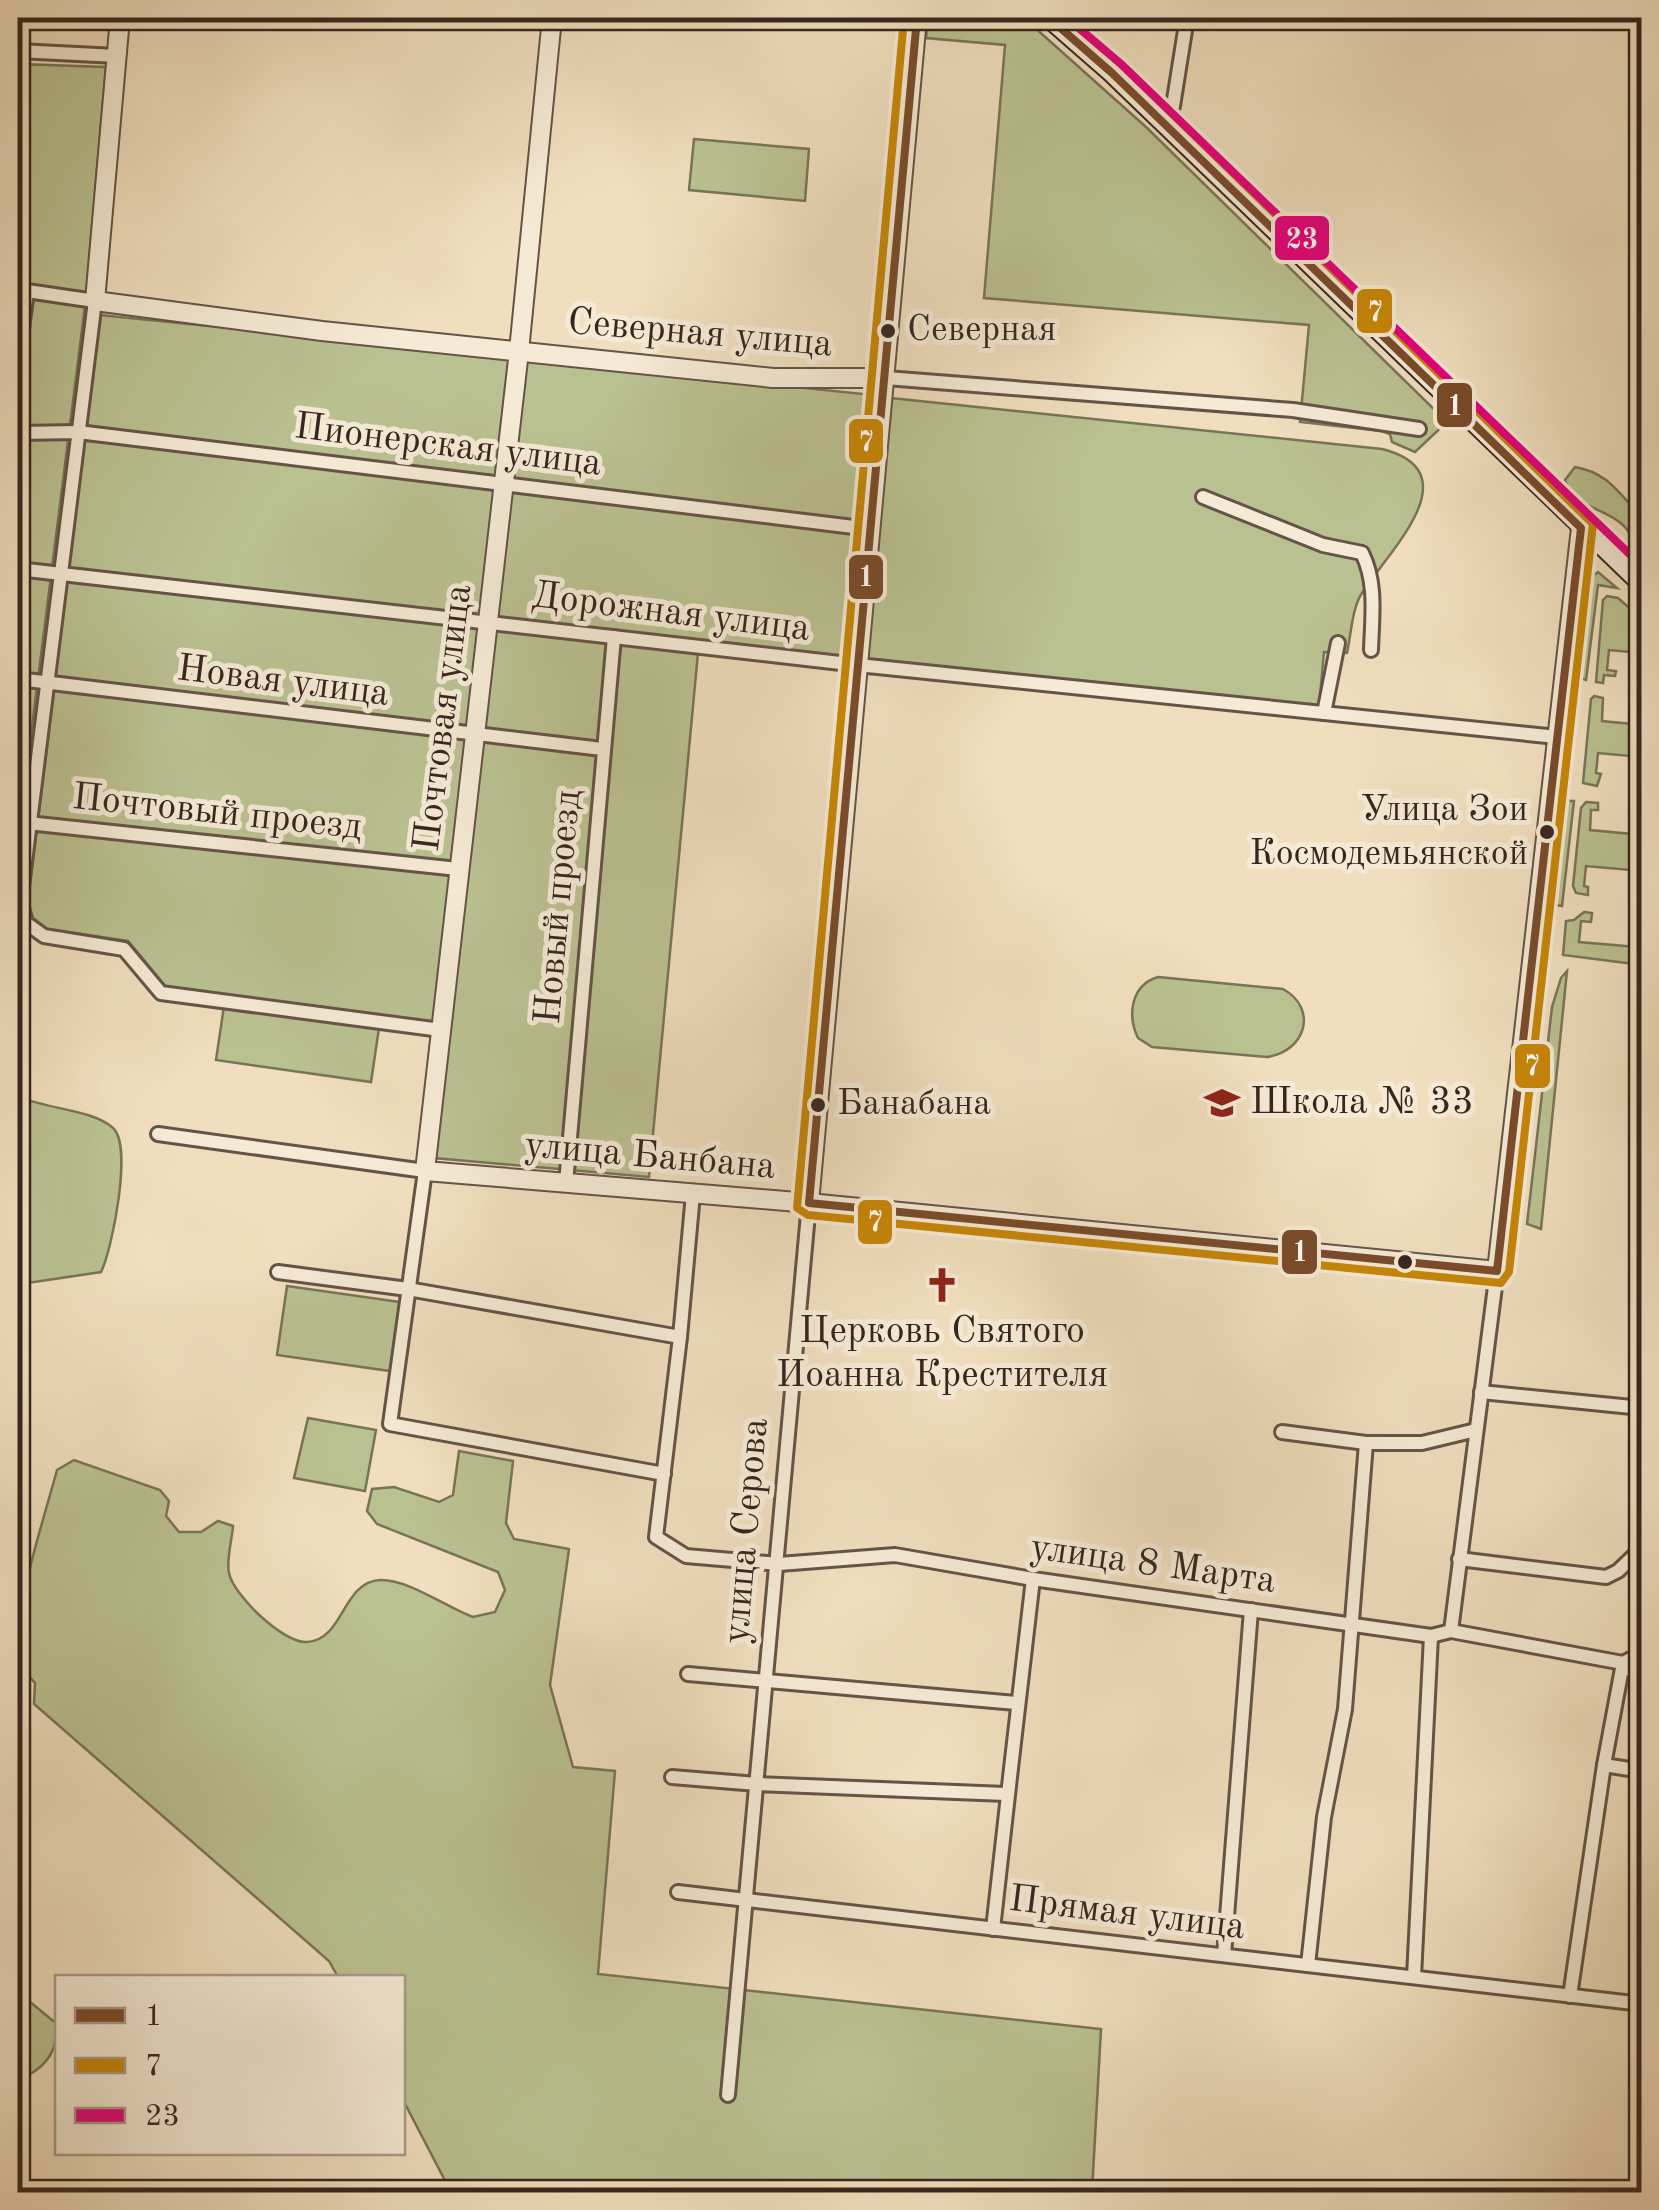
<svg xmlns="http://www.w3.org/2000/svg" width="1659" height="2210" font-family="'Old Standard TT',serif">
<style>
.green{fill:#bac191;stroke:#787458;stroke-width:2.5}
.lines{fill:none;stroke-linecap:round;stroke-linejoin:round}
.minor-casing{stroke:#655446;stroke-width:18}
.tertiary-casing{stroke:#655446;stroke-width:22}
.secondary-casing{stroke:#37261e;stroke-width:22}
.minor{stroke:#f5ead5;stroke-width:12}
.tertiary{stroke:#f5ead5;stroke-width:18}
.secondary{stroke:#f5ead5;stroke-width:18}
.bus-1-casing{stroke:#f5ead5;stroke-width:15}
.bus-2-casing{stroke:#f5ead5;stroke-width:15}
.bus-3-casing{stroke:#f5ead5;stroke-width:15}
.bus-1{stroke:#7a4b2a;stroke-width:8}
.bus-2{stroke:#c78608;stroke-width:8}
.bus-3{stroke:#e5007d;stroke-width:8}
.bus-dot{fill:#37261e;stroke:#f5ead5;stroke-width:4}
.labels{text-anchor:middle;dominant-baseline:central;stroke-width:10;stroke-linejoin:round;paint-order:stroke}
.bus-label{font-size:36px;fill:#37261e;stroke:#f5ead5;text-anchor:start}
.street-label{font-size:38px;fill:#37261e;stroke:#f5ead5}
.poi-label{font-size:38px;fill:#37261e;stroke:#f5ead5;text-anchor:start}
.line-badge{stroke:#f5ead5;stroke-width:4}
.badge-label{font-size:28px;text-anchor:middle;font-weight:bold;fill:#fff}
</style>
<rect width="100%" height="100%" fill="#f0debe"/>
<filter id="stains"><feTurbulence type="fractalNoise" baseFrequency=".002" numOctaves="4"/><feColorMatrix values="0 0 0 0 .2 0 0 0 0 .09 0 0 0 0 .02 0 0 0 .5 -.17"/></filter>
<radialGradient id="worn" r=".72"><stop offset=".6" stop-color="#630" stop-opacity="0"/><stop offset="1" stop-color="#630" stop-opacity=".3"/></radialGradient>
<g class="green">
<polygon points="928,18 1024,18 1146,127 1447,422 1415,452 1392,442 1390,434 1382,431 1300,422 1309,325 984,298 1005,45 926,38"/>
<polygon points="18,64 106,67 85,306 21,814 18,814"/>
<polygon points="694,139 809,149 805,201 689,190"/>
<polygon points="100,315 509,356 433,1025 167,988 128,941 47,929 33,918 28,901"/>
<polygon points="526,359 873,395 850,658 699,642 649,1177 434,1158"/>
<path d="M891,398l491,51c91,23 6,103 -20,144 -10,15 -11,42 -15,60l-23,-1 -5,55 -452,-46z"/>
<path d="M1575,467c34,6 44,27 66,49v38c-5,-9 -9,-20 -17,-28 -19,-19 -50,-17 -59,-46z"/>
<polygon points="1598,572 1617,588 1598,585 1586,680 1578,677 1590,578"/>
<polygon points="1607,596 1618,598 1641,618 1641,653 1609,650 1607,670 1616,671 1615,676 1604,675 1603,683 1596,682 1603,600"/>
<polygon points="1594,696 1603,698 1602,721 1642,725 1641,757 1598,753 1596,773 1601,774 1597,786 1583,783 1591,699"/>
<polygon points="1566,801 1574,801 1562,906 1556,905 1552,901 1563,804"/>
<polygon points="1586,802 1598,803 1598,810 1591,810 1590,830 1642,835 1641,871 1586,866 1584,886 1588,887 1588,895 1576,893 1573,886 1581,808"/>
<polygon points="1584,912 1592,913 1591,922 1581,921 1579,942 1637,947 1640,927 1632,926 1633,918 1641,917 1641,970 1634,964 1563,955 1566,921 1574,920"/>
<polygon points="1567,971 1541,1229 1527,1224 1552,1007 1561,978"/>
<path d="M1158,977l125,12c36,20 22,63 -16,68l-115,-10 -14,-9c-11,-23 -7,-53 20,-61z"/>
<polygon points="224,1006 379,1028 371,1082 216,1060"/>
<path d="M18,1096c25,13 75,13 95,32 20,18 -1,122 -12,144l-80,12 -3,-4z"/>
<polygon points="287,1286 400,1302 390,1371 277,1355"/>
<polygon points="308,1418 376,1430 365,1491 294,1478"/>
<path d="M459,1451l54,10 -7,62 8,16 55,10 -19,136 23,82 42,4 -17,203 503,55 -9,163h-641l-48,-92 -1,-122 -64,-1 -9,-16 -295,-257 1,-21c-8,-8 -13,-15 -16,-27 -9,-36 27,-144 38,-186l17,-10 86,30 9,11 -3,15 13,16h22l17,-11 15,5c-1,14 -7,34 -4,47 4,22 55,71 78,69 37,-2 35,-60 73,-62 28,-1 66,27 93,37l22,-5 10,-22 -7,-18 -121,-48 -10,-13 5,-22 22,-2 45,15 14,-7z"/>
<path d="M18,1992l39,32c1,28 -12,46 -39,55z"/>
</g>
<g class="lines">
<defs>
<g id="minor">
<polyline points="18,51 117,56"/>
<polyline points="1162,121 1173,106 1187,18"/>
<polyline points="18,359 27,291 95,301 20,902 26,923 44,936 124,949 161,993 441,1030"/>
<polyline points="886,378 1293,410 1419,429"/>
<polyline points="18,433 78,432 870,529"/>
<path d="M1203,497l120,48 39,8c15,30 10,64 9,97"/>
<polyline points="18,569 858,665 1557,737"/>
<polyline points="18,679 602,749"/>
<polyline points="1324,713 1338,643"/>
<polyline points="28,823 458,869"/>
<polyline points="158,1134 425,1171 390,1424 664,1474"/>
<polyline points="566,1183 614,637"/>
<polyline points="693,1194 680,1337 656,1537 686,1556 779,1564 895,1555 1033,1579 1431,1636 1451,1631 1623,1663 1642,1653"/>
<polyline points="278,1272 408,1289 680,1337"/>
<polyline points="1481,1392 1642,1408"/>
<polyline points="1282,1432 1366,1443 1422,1443 1476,1430"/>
<polyline points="1459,1559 1606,1577 1618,1571 1642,1548"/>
<polyline points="1451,1631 1497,1271"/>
<polyline points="1623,1663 1642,1681"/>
<polyline points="688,1674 1016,1703"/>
<polyline points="1604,1765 1642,1771"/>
<polyline points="672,1777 757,1784 1006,1794"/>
<polyline points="678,1892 1642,2004"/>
<path d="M993,1929c13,-117 26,-233 40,-350"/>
<polyline points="1224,1955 1251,1610"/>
<polyline points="1308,1965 1324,1817 1345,1709 1366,1443"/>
<polyline points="1414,1977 1431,1636"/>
<polyline points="1570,1996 1604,1765 1623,1663"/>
<polyline points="728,2095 809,1203"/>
</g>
<g id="tertiary">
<polyline points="120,18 95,301 322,331 773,378 886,378"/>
<polyline points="552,18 519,351 425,1171 809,1203 1497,1271 1581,528"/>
<polyline points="809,1203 917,18"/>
</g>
<polyline id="secondary" points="1049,18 1112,73 1642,584"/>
</defs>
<use href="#minor" class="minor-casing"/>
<use href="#tertiary" class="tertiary-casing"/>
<use href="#secondary" class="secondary-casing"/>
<use href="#minor" class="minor"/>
<use href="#tertiary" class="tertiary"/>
<use href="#secondary" class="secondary"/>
<defs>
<polyline id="bus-1" points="917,18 809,1203 1497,1271 1581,528 1112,73 1049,18"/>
<polyline id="bus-2" points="904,18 797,1208 808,1215 1501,1283 1509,1272 1593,524 1121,64 1067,18"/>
<polyline id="bus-3" points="1067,18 1121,64 1642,566"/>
</defs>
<use href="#bus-1" class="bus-1-casing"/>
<use href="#bus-2" class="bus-2-casing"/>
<use href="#bus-3" class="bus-3-casing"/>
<use href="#bus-1" class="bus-1"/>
<use href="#bus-2" class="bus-2"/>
<use href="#bus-3" class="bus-3"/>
</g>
<defs>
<symbol id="school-bare" viewBox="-9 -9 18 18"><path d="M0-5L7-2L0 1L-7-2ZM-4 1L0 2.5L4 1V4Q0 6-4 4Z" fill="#8f2418" stroke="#f5ead5" stroke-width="2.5" paint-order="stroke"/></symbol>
<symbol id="church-bare" viewBox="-9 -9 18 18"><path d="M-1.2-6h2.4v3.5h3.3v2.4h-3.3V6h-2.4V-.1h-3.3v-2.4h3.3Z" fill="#8f2418" stroke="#f5ead5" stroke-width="2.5" paint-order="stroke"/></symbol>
</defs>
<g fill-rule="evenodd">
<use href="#school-bare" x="1197" y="1078" width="50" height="50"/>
<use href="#church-bare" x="917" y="1260" width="50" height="50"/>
</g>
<g class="bus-dot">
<circle cx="888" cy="331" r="9"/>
<circle cx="1547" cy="832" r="9"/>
<circle cx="818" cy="1105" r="9"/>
<circle cx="1405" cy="1262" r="9"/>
</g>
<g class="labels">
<g class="bus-label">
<text x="907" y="331">Северная</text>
<text x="1528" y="811" text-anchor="end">Улица Зои<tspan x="1528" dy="44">Космодемьянской</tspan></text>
<text x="837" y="1105">Банабана</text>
</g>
<g class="street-label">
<text transform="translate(700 334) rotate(5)">Северная улица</text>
<text transform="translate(448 446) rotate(7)">Пионерская улица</text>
<text transform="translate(671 613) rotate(7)">Дорожная улица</text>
<text transform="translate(283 682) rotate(7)">Новая улица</text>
<text transform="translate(444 718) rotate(-83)">Почтовая улица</text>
<text transform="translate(217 813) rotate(6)">Почтовый проезд</text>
<text transform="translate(559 907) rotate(-85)">Новый проезд</text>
<text transform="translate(650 1157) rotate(5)">улица Банбана</text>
<text transform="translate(747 1531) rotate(-85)">улица Серова</text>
<text transform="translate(1153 1565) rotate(8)">улица 8 Марта</text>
<text transform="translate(1127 1914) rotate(7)">Прямая улица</text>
</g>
<g class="poi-label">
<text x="1250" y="1103">Школа № 33</text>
<text x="942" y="1332" text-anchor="middle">Церковь Святого<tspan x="942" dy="44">Иоанна Крестителя</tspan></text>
</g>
</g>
<g class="line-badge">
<rect x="1273" y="214" width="58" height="48" rx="10" fill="#e5007d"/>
<rect x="1355" y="287" width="39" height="48" rx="10" fill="#c78608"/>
<rect x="1435" y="381" width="39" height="48" rx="10" fill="#7a4b2a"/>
<rect x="847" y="417" width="38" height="48" rx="10" fill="#c78608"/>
<rect x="847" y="553" width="38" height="48" rx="10" fill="#7a4b2a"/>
<rect x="1513" y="1042" width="39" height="48" rx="10" fill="#c78608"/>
<rect x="856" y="1198" width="38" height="48" rx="10" fill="#c78608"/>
<rect x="1280" y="1228" width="39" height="48" rx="10" fill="#7a4b2a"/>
</g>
<g class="badge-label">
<text x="1302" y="248">23</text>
<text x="1375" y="321">7</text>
<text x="1455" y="415">1</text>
<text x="866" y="451">7</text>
<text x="866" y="586">1</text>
<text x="1532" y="1075">7</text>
<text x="875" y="1231">7</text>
<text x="1300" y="1261">1</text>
</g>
<rect width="1659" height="2210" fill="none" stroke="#f0debe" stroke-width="60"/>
<rect x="20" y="20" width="1619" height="2170" fill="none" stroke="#37261e" stroke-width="5"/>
<rect x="30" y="30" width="1599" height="2150" fill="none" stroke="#37261e" stroke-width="2.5"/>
<rect x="55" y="1975" width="350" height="180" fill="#f5ead5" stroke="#a99c8c" stroke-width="2.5"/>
<rect x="75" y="2008" width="50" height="15" fill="#7a4b2a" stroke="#a99c8c" stroke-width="2.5"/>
<text x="145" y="2025" font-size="30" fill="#37261e">1</text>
<rect x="75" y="2058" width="50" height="15" fill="#c78608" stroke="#a99c8c" stroke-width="2.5"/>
<text x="145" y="2075" font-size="30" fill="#37261e">7</text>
<rect x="75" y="2108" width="50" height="15" fill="#e5007d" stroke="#a99c8c" stroke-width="2.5"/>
<text x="145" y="2125" font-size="30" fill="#37261e">23</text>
<rect width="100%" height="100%" filter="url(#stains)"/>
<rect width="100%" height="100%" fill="url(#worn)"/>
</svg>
